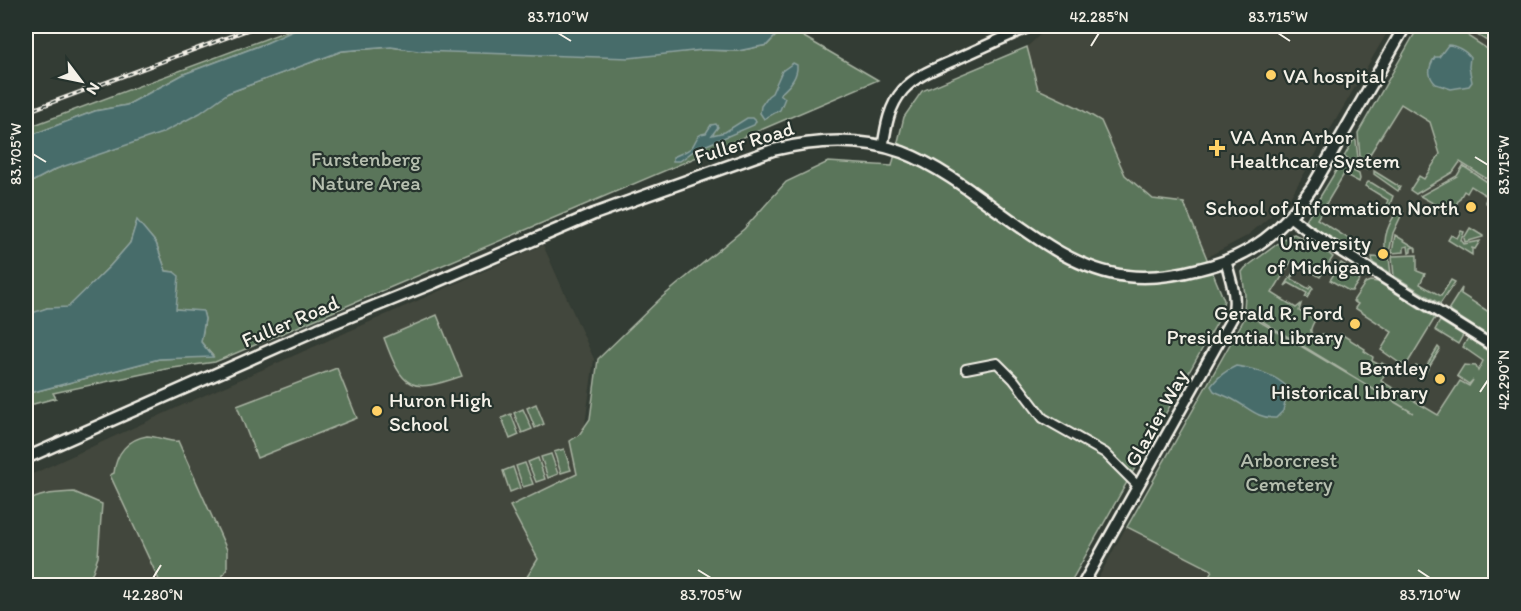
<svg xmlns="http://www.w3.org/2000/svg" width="1521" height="611" font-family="Itim,sans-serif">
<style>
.built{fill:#43473c}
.green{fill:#5a745a;stroke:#a7b2a1;stroke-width:1.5}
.water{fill:#476c6b;stroke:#8ca19d;stroke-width:1.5}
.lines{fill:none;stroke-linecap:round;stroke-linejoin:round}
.minor-casing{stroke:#f4f1e8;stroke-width:12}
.tertiary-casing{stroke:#f4f1e8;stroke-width:14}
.secondary-casing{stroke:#f4f1e8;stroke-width:15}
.minor{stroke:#26332d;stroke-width:8}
.tertiary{stroke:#26332d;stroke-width:9}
.secondary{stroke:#26332d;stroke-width:10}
.rail-casing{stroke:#f4f1e8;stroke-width:4}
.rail{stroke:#26332d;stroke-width:1.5;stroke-dasharray:4.5;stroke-linecap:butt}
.ticks{fill:none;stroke:#f4f1e8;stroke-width:2}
.poi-dot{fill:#ffd166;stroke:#26332d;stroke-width:2}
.labels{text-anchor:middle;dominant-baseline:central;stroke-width:4.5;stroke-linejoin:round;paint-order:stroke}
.poi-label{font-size:21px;fill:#f4f1e8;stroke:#26332d;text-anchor:end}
.street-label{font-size:21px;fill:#f4f1e8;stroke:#26332d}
.park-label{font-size:21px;fill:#b6bfaf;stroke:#26332d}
.neatline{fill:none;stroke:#f4f1e8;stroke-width:2}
.ticks-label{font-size:15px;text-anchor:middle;fill:#f4f1e8}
</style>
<rect width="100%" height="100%" fill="#333c34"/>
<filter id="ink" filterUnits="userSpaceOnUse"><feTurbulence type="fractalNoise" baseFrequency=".0167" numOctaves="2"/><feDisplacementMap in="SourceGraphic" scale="12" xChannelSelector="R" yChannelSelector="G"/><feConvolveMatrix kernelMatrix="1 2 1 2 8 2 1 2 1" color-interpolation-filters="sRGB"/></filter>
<g filter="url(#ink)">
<g class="built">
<polygon points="1056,26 1391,26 1288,201 1247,236 1207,257 1184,203 1152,199 1125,175 1101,121 1077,107 1038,89 1027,47 1044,31"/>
<polygon points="1421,26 1495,26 1495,463 1247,314 1248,303 1299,237"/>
<polygon points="543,245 594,359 578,475 514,503 542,559 526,585 26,585 26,477 185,404"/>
<polygon points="1126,527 1213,570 1235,586 1094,586"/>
</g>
<g class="green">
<polygon points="300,26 307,26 264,44 184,74 127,105 95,111 26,137 26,128"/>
<polygon points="785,26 878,80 215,362 166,369 53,393 56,398 26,406 26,394 159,359 213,356 201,342 205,319 203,312 175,309 178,286 174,272 166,271 156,243 137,221 130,243 110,266 68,308 47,308 26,317 26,185 56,169 228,93 342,51 391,47 418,51 668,53 702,50 738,51 767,45"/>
<polygon points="1419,26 1461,26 1469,37 1495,54 1495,184 1460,162 1453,172 1416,194 1410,190 1419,176 1424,179 1440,154 1430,122 1401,104 1370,154 1367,153 1364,161 1360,157 1358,133"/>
<polygon points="1469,26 1474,26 1495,39 1495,46 1477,35"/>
<polygon points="1027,47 1038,89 1077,107 1101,121 1125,175 1153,199 1184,203 1224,300 1219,319 1069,585 632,586 615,581 606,586 522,585 538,559 510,506 577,474 570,441 579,435 590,419 598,359 661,298 744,229 786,182 828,162 892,166 904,117 922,91"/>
<polygon points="1354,139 1356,141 1358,158 1368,167 1366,169 1344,157"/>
<polygon points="1340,164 1359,174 1360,179 1359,182 1344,174 1317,219 1360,246 1363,241 1365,242 1364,248 1358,254 1354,255 1312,228 1306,220"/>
<polygon points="1463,166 1495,187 1495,210 1485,202 1487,196 1471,186 1467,193 1464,191 1454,208 1456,210 1453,214 1420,196 1457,176"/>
<polygon points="1374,171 1400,187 1398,191 1374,174"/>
<polygon points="1368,182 1372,183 1393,196 1389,207 1386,205 1388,200 1365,186"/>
<path d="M1398,210l5,2 -10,21 -4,20 -3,1c-4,-17 3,-31 12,-44z"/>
<polygon points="1470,228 1483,236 1483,237 1465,242 1464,238"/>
<polygon points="1461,231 1464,232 1461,240 1464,244 1480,241 1475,249 1472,248 1472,255 1448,240 1451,235 1457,238"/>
<path d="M1294,234l28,14 11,9 -13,20 -28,-17 -20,33 24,15 5,-4 -2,7 16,9c-4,7 -7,12 0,18l8,-4 8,6 10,-6 24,15 -1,2 9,6 -1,4 8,4 2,-2 6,4 -7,14 57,34 22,-34 9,5 4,-6 -4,4 -12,-8 7,-11 12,1 2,5 5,-10 -20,-14 5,-9 27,18v229h-289l6,-15 -85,-43 120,-213 166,99 -169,-103 1,-15 -3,-23 3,-4 43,-32z"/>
<polygon points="1395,235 1416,248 1416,252 1415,247 1411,248 1411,252 1409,253 1408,246 1404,247 1404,252 1392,253"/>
<polygon points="1417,255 1417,271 1425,274 1420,284 1441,296 1451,280 1455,282 1440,304 1394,276 1392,256"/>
<polygon points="1372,257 1389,258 1391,274 1373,263"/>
<polygon points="1341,263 1359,274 1360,279 1352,291 1349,291 1330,280"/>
<polygon points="1293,273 1292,279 1309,289 1311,286 1313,288 1307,298 1305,297 1307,293 1289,283 1285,286"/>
<polygon points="1370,281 1378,282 1435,318 1407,364 1401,364 1381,350 1392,332 1355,308 1358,304 1353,301 1365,283"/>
<polygon points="1462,288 1461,294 1495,316 1495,340 1448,310"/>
<path d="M437,315l25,61c-52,18 -59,14 -78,-38z"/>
<polygon points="1440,321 1463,335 1458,344 1435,330"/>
<polygon points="1438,347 1440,349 1425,373 1423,372 1421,375 1414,371 1416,366 1424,370"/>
<polygon points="337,368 357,418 257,458 237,406"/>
<polygon points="536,404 544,424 535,428 527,408"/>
<polygon points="523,409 532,429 522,433 514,413"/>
<polygon points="511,414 519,435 510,439 502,418"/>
<path d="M147,436c10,0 25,7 31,5l49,109v19l-10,16h-53l-5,-5 -49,-105 4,-2c2,-20 14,-34 33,-37z"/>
<polygon points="564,449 571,470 561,473 554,452"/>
<polygon points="551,454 558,474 548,478 541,457"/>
<polygon points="538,458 545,479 536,482 528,462"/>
<polygon points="525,463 533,484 523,487 516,466"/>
<polygon points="513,467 520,488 510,492 503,471"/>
<path d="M74,492l28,12 -4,53 -10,28h-62v-82c13,-10 32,-10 48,-11z"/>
</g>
<g class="water">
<polygon points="304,26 785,26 767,45 738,51 702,50 629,58 418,51 391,47 342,51 228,93 200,113 162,133 56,169 26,185 26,137 95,111 127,105 184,74 264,44"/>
<path d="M1448,45c7,0 18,6 22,12l-1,10 3,15 -3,4 -18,3 -15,-5c-9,-8 -8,-17 -1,-27h4z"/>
<path d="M793,63l4,2c1,12 -7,21 -17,29l5,4 -5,12 -16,9 -4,-6 1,-7 7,-10 4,-3 10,-22z"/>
<path d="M747,118h6l3,3 -2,4 -59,25 -15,11h-7v-4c6,-3 14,-5 19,-10 5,-7 4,-13 14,-14l5,-8 5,-1 2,3 -6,8 13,-3z"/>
<polygon points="137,220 156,243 166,271 174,272 179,276 176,309 203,311 205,319 201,342 213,357 159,359 26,394 26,315 47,308 68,307 110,266 130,243"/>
<path d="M1236,366c16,2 41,9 52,22l-5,23 -7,7c-19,1 -28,-11 -44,-19 -6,-3 -12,-5 -18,-8l-3,-5c8,-10 14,-15 25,-20z"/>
</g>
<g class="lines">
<defs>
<polyline id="minor" points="966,369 997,363 1014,380 1043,418 1105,453 1138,486"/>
<g id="tertiary">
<path d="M883,146c3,-20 6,-40 20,-56 14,-16 37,-23 56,-32 24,-11 48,-22 72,-32"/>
<polyline points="1290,217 1307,230 1496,348"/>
<path d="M1082,586l150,-268c6,-20 -1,-37 -6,-56"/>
</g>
<path id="secondary" d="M26,458l292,-129 117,-47 159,-68 179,-64c41,-10 88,-13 129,2 77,29 145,116 225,124 24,3 49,-1 72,-7 53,-12 84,-39 114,-83l92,-160"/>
</defs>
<use href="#minor" class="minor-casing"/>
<use href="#tertiary" class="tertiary-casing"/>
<use href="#secondary" class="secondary-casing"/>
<use href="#minor" class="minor"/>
<use href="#tertiary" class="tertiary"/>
<use href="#secondary" class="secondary"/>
<defs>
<polyline id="rail" points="26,112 258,26"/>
</defs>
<use href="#rail" class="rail-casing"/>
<use href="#rail" class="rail"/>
</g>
</g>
<path class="ticks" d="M558,33l13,8M1278,33l12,8M1091,46l8,-13M33,154l13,8M1475,157l13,8M1480,392l8,-12M698,570l13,8M1418,570l12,8M153,578l8,-13"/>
<g class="poi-dot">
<circle cx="1271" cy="75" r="6"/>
<path d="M1214 139h6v6h6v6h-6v6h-6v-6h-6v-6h6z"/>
<circle cx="1471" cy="207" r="6"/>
<circle cx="1383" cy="254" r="6"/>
<circle cx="1355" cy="324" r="6"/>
<circle cx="1440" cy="379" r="6"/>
<circle cx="377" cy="411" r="6"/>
</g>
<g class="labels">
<g class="poi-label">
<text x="1283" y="75" text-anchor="start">VA hospital</text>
<text x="1230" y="136" text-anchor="start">VA Ann Arbor<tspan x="1230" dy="24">Healthcare System</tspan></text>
<text x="1459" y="207">School of Information North</text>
<text x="1371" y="242">University<tspan x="1371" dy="24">of Michigan</tspan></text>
<text x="1343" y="312">Gerald R. Ford<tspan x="1343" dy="24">Presidential Library</tspan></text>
<text x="1428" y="367">Bentley<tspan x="1428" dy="24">Historical Library</tspan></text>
<text x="389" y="399" text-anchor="start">Huron High<tspan x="389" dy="24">School</tspan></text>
</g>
<g class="street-label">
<text transform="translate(744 142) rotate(-17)">Fuller Road</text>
<text transform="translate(290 321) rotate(-23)">Fuller Road</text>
<text transform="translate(1156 418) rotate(-61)">Glazier Way</text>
</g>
<g class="park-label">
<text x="366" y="158">Furstenberg<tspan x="366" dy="24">Nature Area</tspan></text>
<text x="1289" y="459">Arborcrest<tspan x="1289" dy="24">Cemetery</tspan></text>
</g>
</g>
<rect width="1521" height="611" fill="none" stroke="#26332d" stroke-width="66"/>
<g transform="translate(81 81) rotate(122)" stroke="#26332d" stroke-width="4.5" paint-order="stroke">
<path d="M0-4.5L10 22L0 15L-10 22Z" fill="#f4f1e8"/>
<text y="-9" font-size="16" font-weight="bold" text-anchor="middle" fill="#f4f1e8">N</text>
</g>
<rect x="33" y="33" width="1455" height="545" class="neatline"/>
<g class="ticks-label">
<text x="558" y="22">83.710°W</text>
<text x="1099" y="22">42.285°N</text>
<text x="1278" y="22">83.715°W</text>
<text transform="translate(16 154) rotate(-90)" y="5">83.705°W</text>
<text transform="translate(1504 165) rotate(-90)" y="5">83.715°W</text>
<text transform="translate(1504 380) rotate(-90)" y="5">42.290°N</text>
<text x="153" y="600">42.280°N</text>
<text x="711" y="600">83.705°W</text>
<text x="1430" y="600">83.710°W</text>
</g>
</svg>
